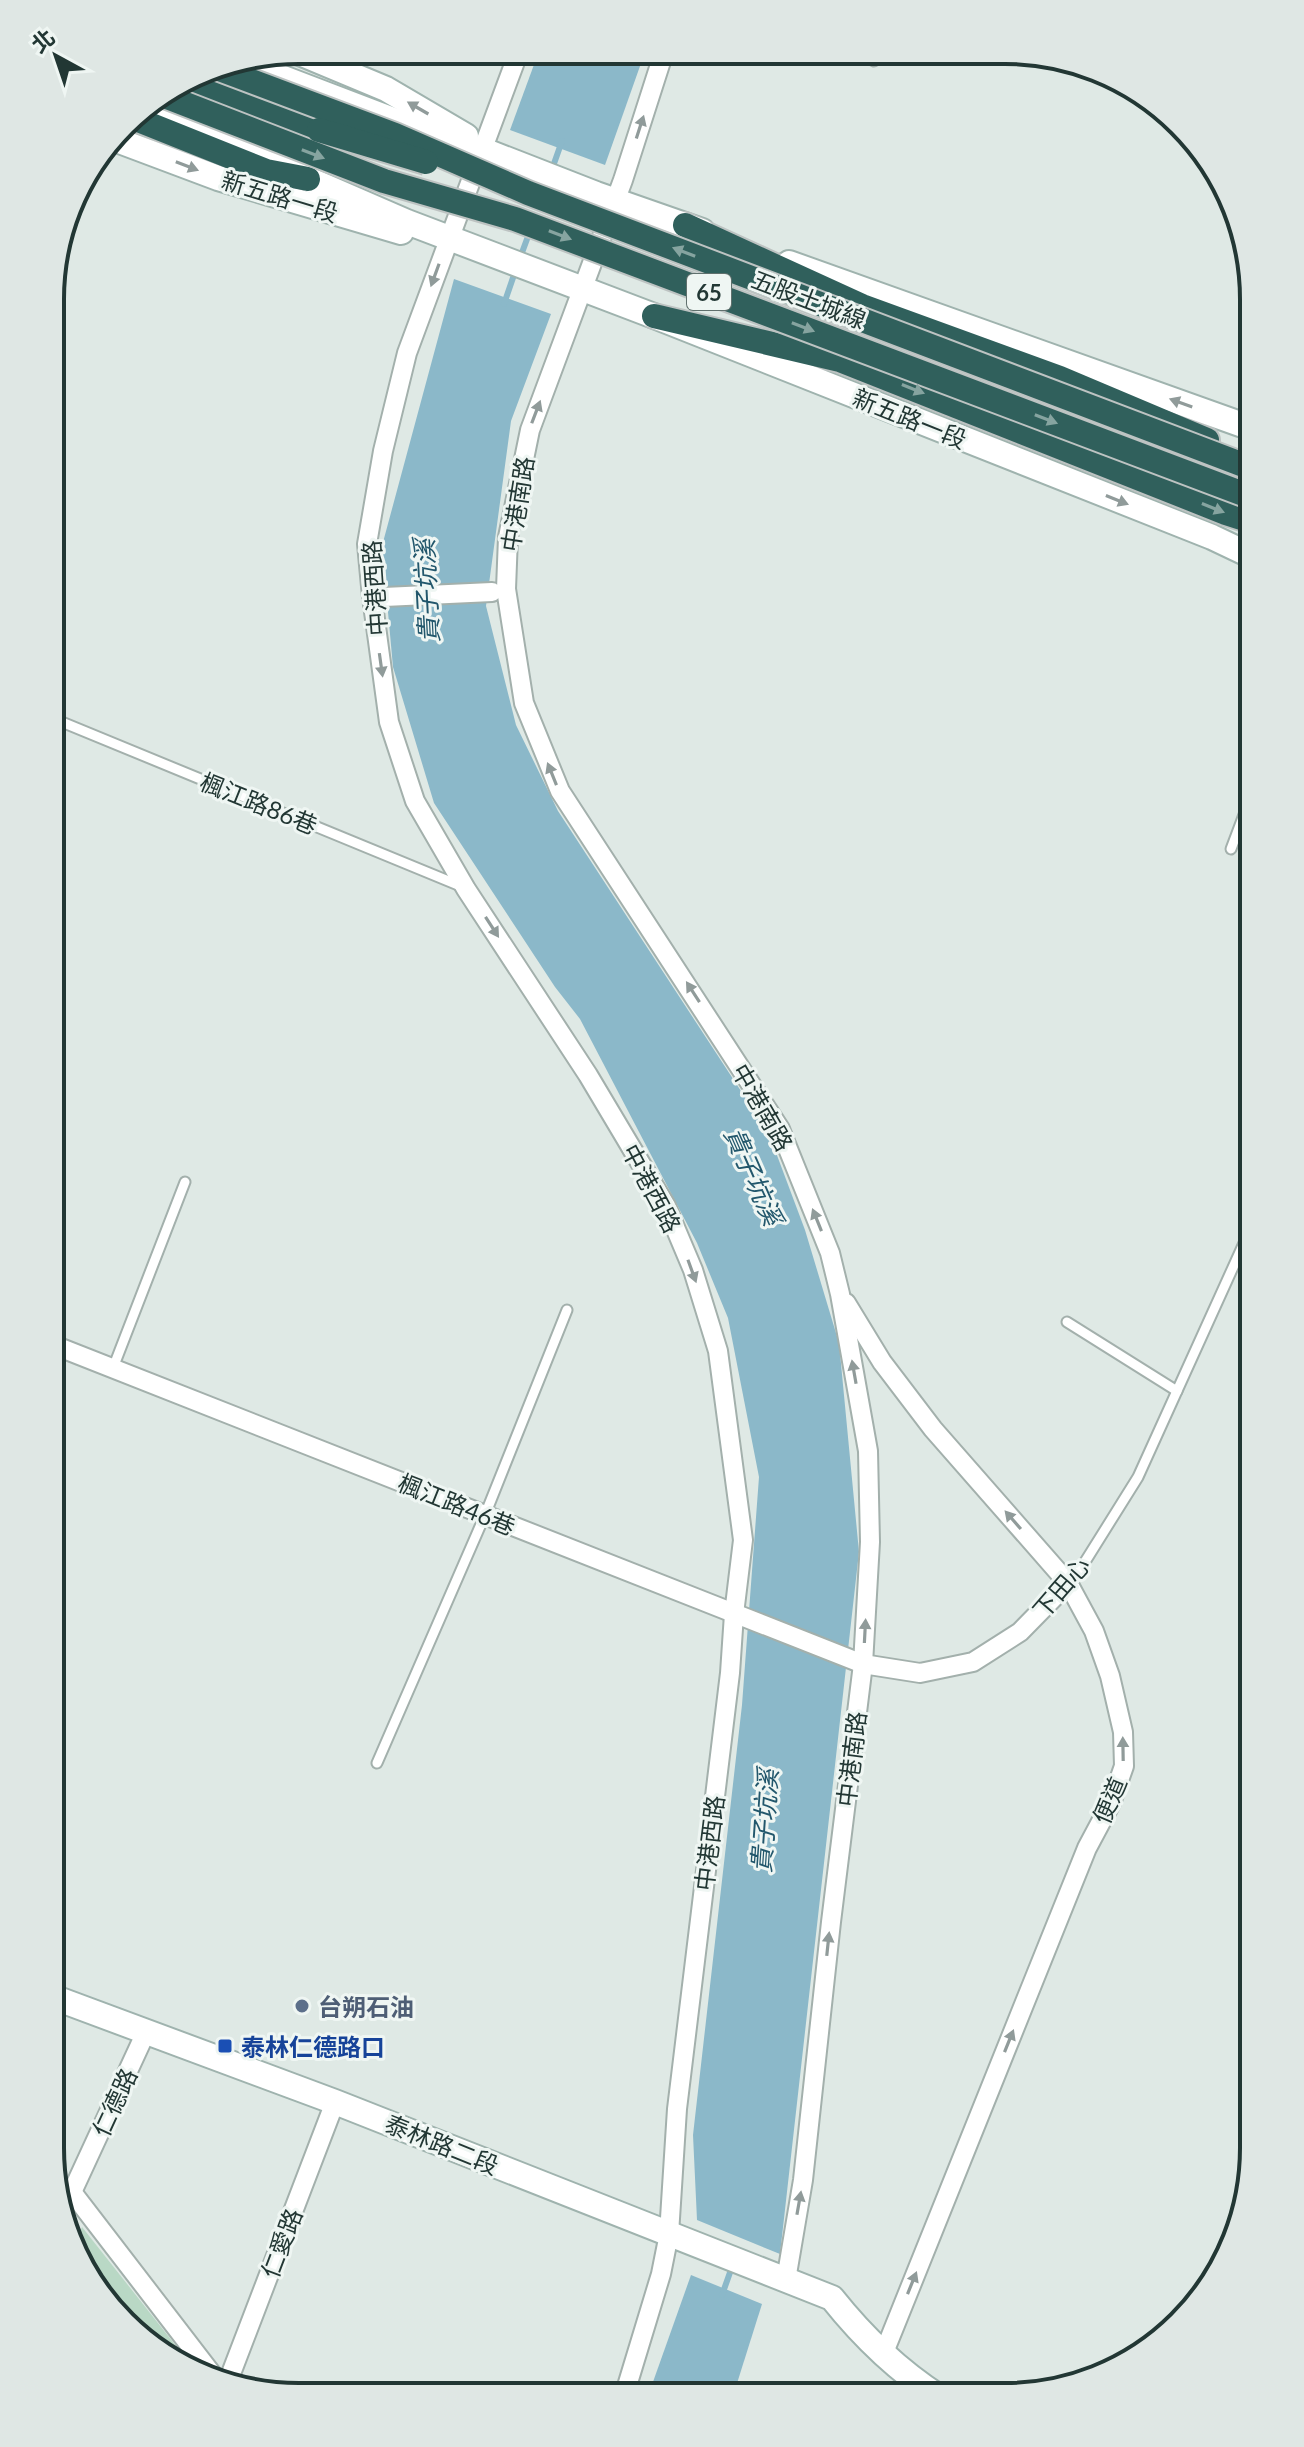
<svg xmlns="http://www.w3.org/2000/svg" width="1304" height="2447" font-family="Lato,'Noto Sans TC',sans-serif">
<style>
.green{fill:#b9d8c5}
.water{fill:#8bb8c9}
.lines{fill:none;stroke-linecap:round;stroke-linejoin:round}
.stream{stroke:#8bb8c9;stroke-width:6}
.lane-casing{stroke:#a3b0ac;stroke-width:13}
.street-casing{stroke:#a3b0ac;stroke-width:22}
.secondary-casing{stroke:#9fb3ae;stroke-width:28}
.highway-casing{stroke:#bdc3c2;stroke-width:28}
.lane{stroke:#fff;stroke-width:9}
.street{stroke:#fff;stroke-width:18}
.secondary{stroke:#fff;stroke-width:24}
.highway{stroke:#30605c;stroke-width:24}
.highway-bridge-casing{stroke:#bdc3c2;stroke-width:28;stroke-linecap:butt}
.highway-bridge{stroke:#30605c;stroke-width:24}
.oneway{fill:#909b9a}
.oneway2{fill:#86a4a0}
.service-dot{fill:#5c6f8a;stroke:#eff6f3;stroke-width:3}
.transit-dot{fill:#1a4fb4;stroke:#eff6f3;stroke-width:3}
.labels{text-anchor:middle;dominant-baseline:central;stroke-width:6;stroke-linejoin:round;paint-order:stroke}
.shield{fill:#eff6f3;stroke:#60706d;stroke-width:2}
.shield-label{font-size:22px;font-weight:bold;fill:#223734}
.street-label{font-size:24px;fill:#223734;stroke:#eff6f3}
.service-label{font-size:24px;font-weight:bold;fill:#4e5e75;stroke:#eff6f3;text-anchor:start}
.transit-label{font-size:24px;font-weight:bold;fill:#164399;stroke:#eff6f3;text-anchor:start}
.water-label{font-size:26px;font-style:italic;fill:#22576c;stroke:#eff6f3}
.rim{fill:none;stroke:#223734;stroke-width:4}
</style>
<rect width="100%" height="100%" fill="#dfe9e5"/>
<polygon class="green" points="82,2227 199,2375 135,2335 75,2245"/>
<g class="water">
<polygon points="539,51 645,52 605,165 510,130"/>
<polygon points="454,279 551,314 511,421 486,606 516,725 558,811 769,1134 805,1230 839,1343 859,1552 780,2254 697,2220 693,2135 742,1705 759,1477 728,1318 697,1243 580,1019 555,987 434,803 393,667 382,546"/>
<polygon points="691,2275 762,2304 733,2396 648,2396"/>
</g>
<g class="lines">
<g class="stream">
<polyline points="551,172 562,141"/>
<polyline points="520,258 530,231"/>
<polyline points="504,304 516,269"/>
<polyline points="722,2295 733,2264"/>
</g>
<defs>
<g id="lane">
<polyline points="874,61 877,54"/>
<polyline points="52,718 463,887"/>
<polyline points="1231,849 1254,788"/>
<polyline points="1067,1322 1177,1391"/>
<polyline points="113,1368 185,1182"/>
<polyline points="1068,1583 1083,1565 1138,1477 1254,1221"/>
<polyline points="377,1763 485,1515 567,1310"/>
</g>
<g id="street">
<polyline points="519,51 407,353 383,451 367,544 372,597 389,722 415,801 466,889 588,1075 666,1206 693,1270 718,1351 743,1540 734,1614 730,1673 677,2109 669,2234 661,2274 624,2396"/>
<polyline points="664,52 623,180 530,430 508,537 506,589 524,703 560,791 780,1129 830,1253 840,1294 868,1451 870,1542 863,1664 831,1922 803,2180 786,2280"/>
<polyline points="384,597 492,592"/>
<polyline points="846,1303 882,1362 933,1429 1068,1583 1094,1631 1110,1676 1123,1732 1124,1766 1111,1803 1087,1848 883,2355"/>
<polyline points="51,1344 863,1664 920,1673 973,1662 1020,1632 1068,1583"/>
<polyline points="72,2192 218,2382"/>
<polyline points="61,2216 146,2032"/>
<polyline points="227,2384 335,2102"/>
</g>
<g id="secondary">
<polyline points="295,51 386,89 466,136"/>
<polyline points="241,62 469,149 483,150 596,194 702,231"/>
<polyline points="148,104 273,153 308,179 407,222 654,316 1212,537 1254,557"/>
<polyline points="114,139 218,178 401,232"/>
<polyline points="789,263 1254,429"/>
<path d="M50,1996l285,106 497,196c31,39 65,72 107,99"/>
</g>
<g id="highway">
<polyline points="185,80 319,130"/>
<polyline points="131,117 266,171 308,179"/>
<polyline points="685,225 862,306 1060,378 1207,440"/>
<polyline points="654,316 840,360 1226,513 1254,522"/>
</g>
</defs>
<use href="#lane" class="lane-casing"/>
<use href="#street" class="street-casing"/>
<use href="#secondary" class="secondary-casing"/>
<use href="#highway" class="highway-casing"/>
<use href="#lane" class="lane"/>
<use href="#street" class="street"/>
<use href="#secondary" class="secondary"/>
<use href="#highway" class="highway"/>
<defs>
<g id="highway-bridge">
<polyline points="214,67 395,135 528,193 1254,469"/>
<polyline points="162,95 384,181 515,219 1254,498"/>
<polyline points="319,130 426,162"/>
</g>
</defs>
<use href="#highway-bridge" class="highway-bridge-casing"/>
<use href="#highway-bridge" class="highway-bridge"/>
</g>
<defs><path id="oneway-solid" d="M-6-.8H1V-3.2L6.5 0L1 3.2V.8H-6Z" transform="scale(2)"/></defs>
<g class="oneway">
<use href="#oneway-solid" transform="translate(418 108) rotate(-150)"/>
<use href="#oneway-solid" transform="translate(640 127) rotate(-72)"/>
<use href="#oneway-solid" transform="translate(187 166) rotate(21)"/>
<use href="#oneway-solid" transform="translate(435 275) rotate(110)"/>
<use href="#oneway-solid" transform="translate(1181 403) rotate(-160)"/>
<use href="#oneway-solid" transform="translate(536 412) rotate(-69)"/>
<use href="#oneway-solid" transform="translate(1117 500) rotate(22)"/>
<use href="#oneway-solid" transform="translate(381 665) rotate(82)"/>
<use href="#oneway-solid" transform="translate(552 774) rotate(-112)"/>
<use href="#oneway-solid" transform="translate(492 927) rotate(57)"/>
<use href="#oneway-solid" transform="translate(693 992) rotate(-123)"/>
<use href="#oneway-solid" transform="translate(817 1220) rotate(-112)"/>
<use href="#oneway-solid" transform="translate(692 1271) rotate(70)"/>
<use href="#oneway-solid" transform="translate(854 1372) rotate(-100)"/>
<use href="#oneway-solid" transform="translate(1013 1520) rotate(-131)"/>
<use href="#oneway-solid" transform="translate(865 1631) rotate(-87)"/>
<use href="#oneway-solid" transform="translate(1123 1749) rotate(-91)"/>
<use href="#oneway-solid" transform="translate(828 1944) rotate(-84)"/>
<use href="#oneway-solid" transform="translate(1009 2041) rotate(-68)"/>
<use href="#oneway-solid" transform="translate(799 2203) rotate(-80)"/>
<use href="#oneway-solid" transform="translate(912 2283) rotate(-68)"/>
</g>
<g class="oneway2">
<use href="#oneway-solid" transform="translate(313 154) rotate(21)"/>
<use href="#oneway-solid" transform="translate(560 235) rotate(21)"/>
<use href="#oneway-solid" transform="translate(684 252) rotate(-159)"/>
<use href="#oneway-solid" transform="translate(803 327) rotate(21)"/>
<use href="#oneway-solid" transform="translate(913 389) rotate(22)"/>
<use href="#oneway-solid" transform="translate(1046 419) rotate(21)"/>
<use href="#oneway-solid" transform="translate(1213 508) rotate(22)"/>
</g>
<circle class="service-dot" cx="302" cy="2006" r="8"/>
<rect class="transit-dot" x="217" y="2038" width="16" height="16" rx="4"/>
<g class="labels">
<rect class="shield" x="687" y="274" width="44" height="36" rx="6"/>
<g class="shield-label">
<text x="709" y="292">65</text>
</g>
<g class="street-label">
<text transform="translate(280 196) rotate(17)">新五路一段</text>
<text transform="translate(809 299) rotate(21)">五股土城線</text>
<text transform="translate(910 418) rotate(22)">新五路一段</text>
<text transform="translate(517 504) rotate(-81)">中港南路</text>
<text transform="translate(374 588) rotate(-94)">中港西路</text>
<text transform="translate(259 803) rotate(22)">楓江路86巷</text>
<text transform="translate(763 1107) rotate(60)">中港南路</text>
<text transform="translate(652 1188) rotate(62)">中港西路</text>
<text transform="translate(457 1504) rotate(22)">楓江路46巷</text>
<text transform="translate(1061 1587) rotate(-49)">下田心</text>
<text transform="translate(851 1759) rotate(-83)">中港南路</text>
<text transform="translate(1109 1800) rotate(-67)">便道</text>
<text transform="translate(709 1843) rotate(-83)">中港西路</text>
<text transform="translate(114 2102) rotate(-65)">仁德路</text>
<text transform="translate(442 2144) rotate(22)">泰林路二段</text>
<text transform="translate(281 2243) rotate(-69)">仁愛路</text>
</g>
<g class="service-label">
<text x="318" y="2006">台朔石油</text>
</g>
<g class="transit-label">
<text x="241" y="2046">泰林仁德路口</text>
</g>
<g class="water-label">
<text transform="translate(426 591) rotate(-93)">貴子坑溪</text>
<text transform="translate(754 1176) rotate(66)">貴子坑溪</text>
<text transform="translate(764 1821) rotate(-86)">貴子坑溪</text>
</g>
</g>
<path d="M0 0H1304V2447H0ZM299 64H1005A235 235 0 0 1 1240 299V2148A235 235 0 0 1 1005 2383H299A235 235 0 0 1 64 2148V299A235 235 0 0 1 299 64Z" fill="#dfe7e4" fill-rule="evenodd"/>
<path class="rim" d="M299 64H1005A235 235 0 0 1 1240 299V2148A235 235 0 0 1 1005 2383H299A235 235 0 0 1 64 2148V299A235 235 0 0 1 299 64Z"/>
<g transform="translate(56 56) rotate(320)" stroke="#eff6f3" stroke-width="6" paint-order="stroke">
<path d="M0-6L14 30L0 20L-14 30Z" fill="#223734"/>
<text y="-12" font-size="22" font-weight="bold" text-anchor="middle" fill="#223734">北</text>
</g>
</svg>
